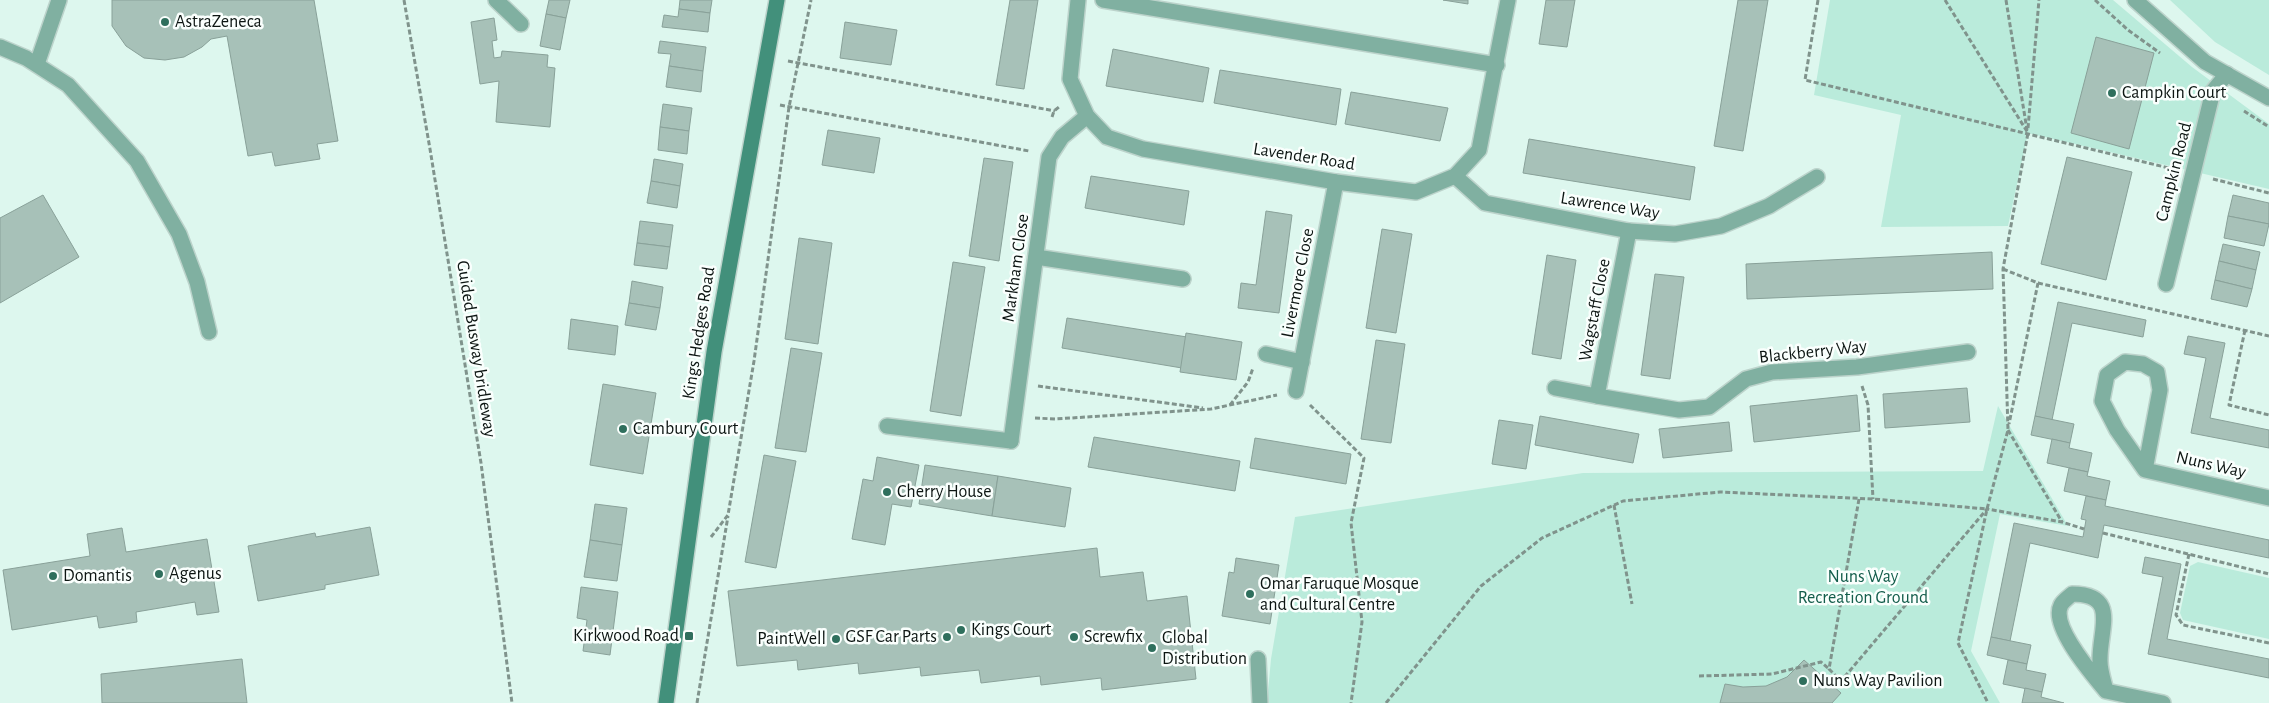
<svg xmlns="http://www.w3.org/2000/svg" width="2269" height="703" font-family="'Alegreya Sans',sans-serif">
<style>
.green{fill:#baebdb}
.building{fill:#a7c1b8;stroke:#89a199}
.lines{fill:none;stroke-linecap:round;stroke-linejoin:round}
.lane-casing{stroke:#bcd3cb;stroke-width:18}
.street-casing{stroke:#bcd3cb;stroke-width:18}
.secondary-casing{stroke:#bcd3cb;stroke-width:18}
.path{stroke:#80938c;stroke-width:3;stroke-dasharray:5 2.5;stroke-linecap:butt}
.lane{stroke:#80b0a1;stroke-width:15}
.street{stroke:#80b0a1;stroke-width:15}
.secondary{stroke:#42907b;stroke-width:15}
.poi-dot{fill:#2f6f5d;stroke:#fafffd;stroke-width:2}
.labels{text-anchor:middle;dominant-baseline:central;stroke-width:5;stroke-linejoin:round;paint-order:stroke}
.poi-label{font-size:18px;fill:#0c1512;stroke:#fafffd;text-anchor:start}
.street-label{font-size:18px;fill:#0c1512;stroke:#fafffd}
.park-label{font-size:18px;fill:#135d4b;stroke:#fafffd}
</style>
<rect width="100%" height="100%" fill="#ddf7ee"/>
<g class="green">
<polygon points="1830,0 2113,0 2192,67 2269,124 2269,189 2028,133 2008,226 1881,227 1901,115 1814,95"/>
<polygon points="2170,0 2269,0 2269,75 2215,42"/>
<polygon points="1998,406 2068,526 2000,514 1971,651 2000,703 1267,703 1271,659 1295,517 1583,473 1983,471"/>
<polygon points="2198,562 2269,578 2269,639 2183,620 2180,613 2190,566"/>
</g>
<g class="building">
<polygon points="112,0 314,0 338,141 317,144 320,159 275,166 272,152 248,156 227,36 211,39 202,47 184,57 165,60 144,58 126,46 112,26"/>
<polygon points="549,0 570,0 566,18 546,14"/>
<polygon points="680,0 712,0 710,13 679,9"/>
<polygon points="1010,0 1038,0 1024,89 996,85"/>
<polygon points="1443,0 1468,0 1468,4"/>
<polygon points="1546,0 1575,0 1567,47 1539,44"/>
<polygon points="1738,0 1768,0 1743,151 1714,146"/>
<polygon points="679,9 710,13 708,32 662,27 664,15 678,17"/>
<polygon points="546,14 566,18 560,50 540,46"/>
<polygon points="494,18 497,40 492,41 494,58 501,57 502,51 548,55 547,67 555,68 550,127 496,122 499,81 480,84 471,22"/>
<polygon points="845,22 897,30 891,65 840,58"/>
<polygon points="2096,37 2154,53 2129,149 2071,133"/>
<polygon points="660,41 706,47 703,71 669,66 671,54 658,53"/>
<polygon points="1113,49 1209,68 1203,102 1106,86"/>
<polygon points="669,66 703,71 701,92 666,87"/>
<polygon points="1220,70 1341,89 1336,125 1214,103"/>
<polygon points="1351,92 1448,108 1440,141 1345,124"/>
<polygon points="663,104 692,108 689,131 660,127"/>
<polygon points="660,127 689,131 687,154 658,150"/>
<polygon points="828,130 880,138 874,173 822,165"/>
<polygon points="1529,139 1695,167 1690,200 1523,173"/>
<polygon points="2067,157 2132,172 2106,280 2041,264"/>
<polygon points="984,158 1013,162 999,261 969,256"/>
<polygon points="654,159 683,164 680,186 651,181"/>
<polygon points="1091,176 1189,191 1184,225 1085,208"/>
<polygon points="651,181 680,186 677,208 647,203"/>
<polygon points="43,195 79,257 0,303 0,218"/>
<polygon points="2233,195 2269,203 2269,224 2228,216"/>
<polygon points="1266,211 1292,215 1279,313 1238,308 1241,283 1256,285"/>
<polygon points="2228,216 2269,224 2264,246 2224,238"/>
<polygon points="640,221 673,225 670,247 637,243"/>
<polygon points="1382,229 1412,234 1396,333 1366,328"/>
<polygon points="799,238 832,243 818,344 785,339"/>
<polygon points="637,243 670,247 667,269 634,265"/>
<polygon points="2223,244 2260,252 2256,270 2219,261"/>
<polygon points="1992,252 1993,289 1747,299 1746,264"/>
<polygon points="1547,255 1576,260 1561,359 1532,354"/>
<polygon points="2219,261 2256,270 2252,289 2215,280"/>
<polygon points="953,262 985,267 961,416 930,411"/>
<polygon points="1655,274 1684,277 1670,379 1641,375"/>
<polygon points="2215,280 2252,289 2247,307 2211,299"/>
<polygon points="632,281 663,287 660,308 629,303"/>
<polygon points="2058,302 2146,320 2143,337 2072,323 2052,420 2035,416"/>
<polygon points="629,303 660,308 656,330 625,325"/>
<polygon points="1067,318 1187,337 1182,368 1062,348"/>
<polygon points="571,319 618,326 615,355 568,349"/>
<polygon points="1186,333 1242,342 1236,380 1180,372"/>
<polygon points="2188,336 2225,343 2210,418 2269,430 2269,448 2191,433 2206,358 2184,354"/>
<polygon points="1376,340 1405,344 1391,443 1361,439"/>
<polygon points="791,348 822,353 806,452 775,448"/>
<polygon points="603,384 656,393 643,474 590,465"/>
<polygon points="1967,388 1970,422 1885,428 1883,394"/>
<polygon points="1857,395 1860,431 1754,442 1750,406"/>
<polygon points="1540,416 1639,434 1633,463 1535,445"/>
<polygon points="2035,416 2074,424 2070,443 2031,435"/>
<polygon points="1499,420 1533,425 1526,469 1492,464"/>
<polygon points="1729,422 1732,451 1663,458 1659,429"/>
<polygon points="1094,437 1240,461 1235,491 1088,467"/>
<polygon points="1255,438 1351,454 1346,484 1250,468"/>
<polygon points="2052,439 2070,443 2069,448 2092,453 2088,472 2047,463"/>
<polygon points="764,455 796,461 776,568 745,562"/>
<polygon points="877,457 919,465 911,507 892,504 885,545 852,539 863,479 873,481"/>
<polygon points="925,465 998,476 992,516 919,504"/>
<polygon points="2069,468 2088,472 2087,476 2110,481 2106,500 2064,491"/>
<polygon points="998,476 1071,488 1065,527 992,516"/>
<polygon points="2086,496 2106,500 2105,506 2269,540 2269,558 2104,525 2098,558 2030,543 2010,641 1991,637 2014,523 2083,537 2086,520 2081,519"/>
<polygon points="595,504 627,508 622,545 590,540"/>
<polygon points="370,527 379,575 325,585 325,589 258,601 248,546 315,533 316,537"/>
<polygon points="122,528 126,552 207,539 219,612 197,615 195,602 136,612 137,622 99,628 97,616 12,630 3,570 90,556 87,534"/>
<polygon points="590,540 622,545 617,581 584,577"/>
<polygon points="1097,548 1100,577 1143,572 1147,601 1187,596 1196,679 1102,690 1101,678 1041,685 1040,676 981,683 979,670 921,676 920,667 859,674 858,663 798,670 797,660 737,666 728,591"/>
<polygon points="2145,557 2181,564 2167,639 2269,659 2269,678 2148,654 2163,577 2142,573"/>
<polygon points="1236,558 1279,565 1270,624 1222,616 1229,572 1234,573"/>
<polygon points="581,587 618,592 610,655 583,651 587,620 577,618"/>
<polygon points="1991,637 2031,645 2027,664 1987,655"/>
<polygon points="242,659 247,703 102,703 101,674"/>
<polygon points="1804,660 1841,693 1832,703 1720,703 1725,684 1743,687 1766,686 1787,677"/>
<polygon points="2008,660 2027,664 2026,670 2046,674 2042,692 2003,684"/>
<polygon points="2025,688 2042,692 2041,697 2064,703 2022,703"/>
</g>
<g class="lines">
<defs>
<g id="lane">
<polyline points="1103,0 1497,65"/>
<polyline points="0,47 26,58 68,85 137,161 179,234 197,282 209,332"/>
<polyline points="37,64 59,0"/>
<polyline points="1036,257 1183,279"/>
<polyline points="887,426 1011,441"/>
<polyline points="1258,659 1260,703"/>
</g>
<g id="street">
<polyline points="496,0 521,24"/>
<polyline points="1078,0 1070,79 1087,116 1107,137 1143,149 1336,182 1416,192 1455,176 1479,150 1508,0"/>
<polyline points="2135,0 2205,62 2269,98"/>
<polyline points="1455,176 1485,203 1629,231 1675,234 1721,226 1769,206 1817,177"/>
<polyline points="1629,231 1597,396 1679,410 1709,407 1746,379 1772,372 1857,367 1968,352"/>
<polyline points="2166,284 2213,91 2227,74"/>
<polyline points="1266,354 1302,362"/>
<polyline points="1555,388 1597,396"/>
<polyline points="1296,391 1336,182"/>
<polyline points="1011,441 1049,157 1062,137 1087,116"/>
<polyline points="2145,470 2160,390 2157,372 2143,364 2125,362 2107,375 2102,401 2117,430 2145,470 2269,498"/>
<path d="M2106,691c-2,-9 -6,-20 -6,-30 -1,-31 20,-67 -28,-67 -3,3 -9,7 -11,11 -11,21 32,70 45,86l57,12"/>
</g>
<polyline id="secondary" points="666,703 714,352 777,0"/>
</defs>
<use href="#lane" class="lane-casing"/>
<use href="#street" class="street-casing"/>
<use href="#secondary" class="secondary-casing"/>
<g class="path">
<polyline points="404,0 430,149 481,463 512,703"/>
<polyline points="1818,0 1805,80 2173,169"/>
<polyline points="1945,0 2028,133 2003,269 2008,430 1987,509 1958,643 1988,703"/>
<polyline points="2006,0 2027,130"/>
<polyline points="2095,0 2128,30 2160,53"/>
<polyline points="788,61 1055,111"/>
<polyline points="780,105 1029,151"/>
<polyline points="2244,111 2269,127"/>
<polyline points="1052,117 1054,111 1059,107"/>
<polyline points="2028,128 2039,0"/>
<polyline points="2213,179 2269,193"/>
<polyline points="2003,269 2038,283 2009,424"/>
<polyline points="2038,283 2269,336"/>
<polyline points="2245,330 2229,405 2269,415"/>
<polyline points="1038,386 1203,408"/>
<polyline points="1862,386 1868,405 1873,499"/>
<polyline points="1230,405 1248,382 1253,368"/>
<polyline points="1310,405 1364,458 1351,523 1362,622 1351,703"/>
<polyline points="1035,418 1055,419 1211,409 1277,395"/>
<polyline points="2008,430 2062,522"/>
<polyline points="1859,499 1829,669 1841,681 1987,509 2062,522 2084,529"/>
<polyline points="1614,505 1632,604"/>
<polyline points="2103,533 2269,574"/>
<polyline points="711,537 728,515 754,361 789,107 811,0"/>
<polyline points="2189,554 2176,615 2183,625 2269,643"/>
<polyline points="1699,676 1772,674 1821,662 1829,669"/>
<polyline points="697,703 728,516"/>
<polyline points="1386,703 1481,586 1542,538 1623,501 1720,492 1873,499 1987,509"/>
</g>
<use href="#lane" class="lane"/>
<use href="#street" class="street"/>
<use href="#secondary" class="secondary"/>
</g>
<g class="poi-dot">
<circle cx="165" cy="22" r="5"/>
<circle cx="2112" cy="93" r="5"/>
<circle cx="623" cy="429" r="5"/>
<circle cx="887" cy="492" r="5"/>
<circle cx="159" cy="574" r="5"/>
<circle cx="53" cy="576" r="5"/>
<circle cx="1250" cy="594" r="5"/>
<circle cx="961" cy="630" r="5"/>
<rect x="684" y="631" width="10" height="10" rx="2.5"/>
<circle cx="947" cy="637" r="5"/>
<circle cx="1074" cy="637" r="5"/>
<circle cx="836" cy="639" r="5"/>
<circle cx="1152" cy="648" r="5"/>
<circle cx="1803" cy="681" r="5"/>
</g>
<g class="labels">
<g class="poi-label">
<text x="175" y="22">AstraZeneca</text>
<text x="2122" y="93">Campkin Court</text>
<text x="633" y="429">Cambury Court</text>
<text x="897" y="492">Cherry House</text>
<text x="169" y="574">Agenus</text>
<text x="63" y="576">Domantis</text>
<text x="1260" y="584">Omar Faruque Mosque<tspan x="1260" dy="21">and Cultural Centre</tspan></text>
<text x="971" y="630">Kings Court</text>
<text x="679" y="636" text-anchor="end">Kirkwood Road</text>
<text x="937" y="637" text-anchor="end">GSF Car Parts</text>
<text x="1084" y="637">Screwfix</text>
<text x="1162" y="638">Global<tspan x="1162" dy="21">Distribution</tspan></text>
<text x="826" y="639" text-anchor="end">PaintWell</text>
<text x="1813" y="681">Nuns Way Pavilion</text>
</g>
<g class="street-label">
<text transform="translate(1304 157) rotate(9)">Lavender Road</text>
<text transform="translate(2174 172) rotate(-76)">Campkin Road</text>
<text transform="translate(1610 206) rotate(9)">Lawrence Way</text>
<text transform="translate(1016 268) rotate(-82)">Markham Close</text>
<text transform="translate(1298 283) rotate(-79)">Livermore Close</text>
<text transform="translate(1595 310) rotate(-79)">Wagstaff Close</text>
<text transform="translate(699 333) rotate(-81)">Kings Hedges Road</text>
<text transform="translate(476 349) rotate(81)">Guided Busway bridleway</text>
<text transform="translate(1813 352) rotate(-6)">Blackberry Way</text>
<text transform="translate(2211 465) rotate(13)">Nuns Way</text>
</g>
<g class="park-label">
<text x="1863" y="577">Nuns Way<tspan x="1863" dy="21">Recreation Ground</tspan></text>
</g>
</g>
</svg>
